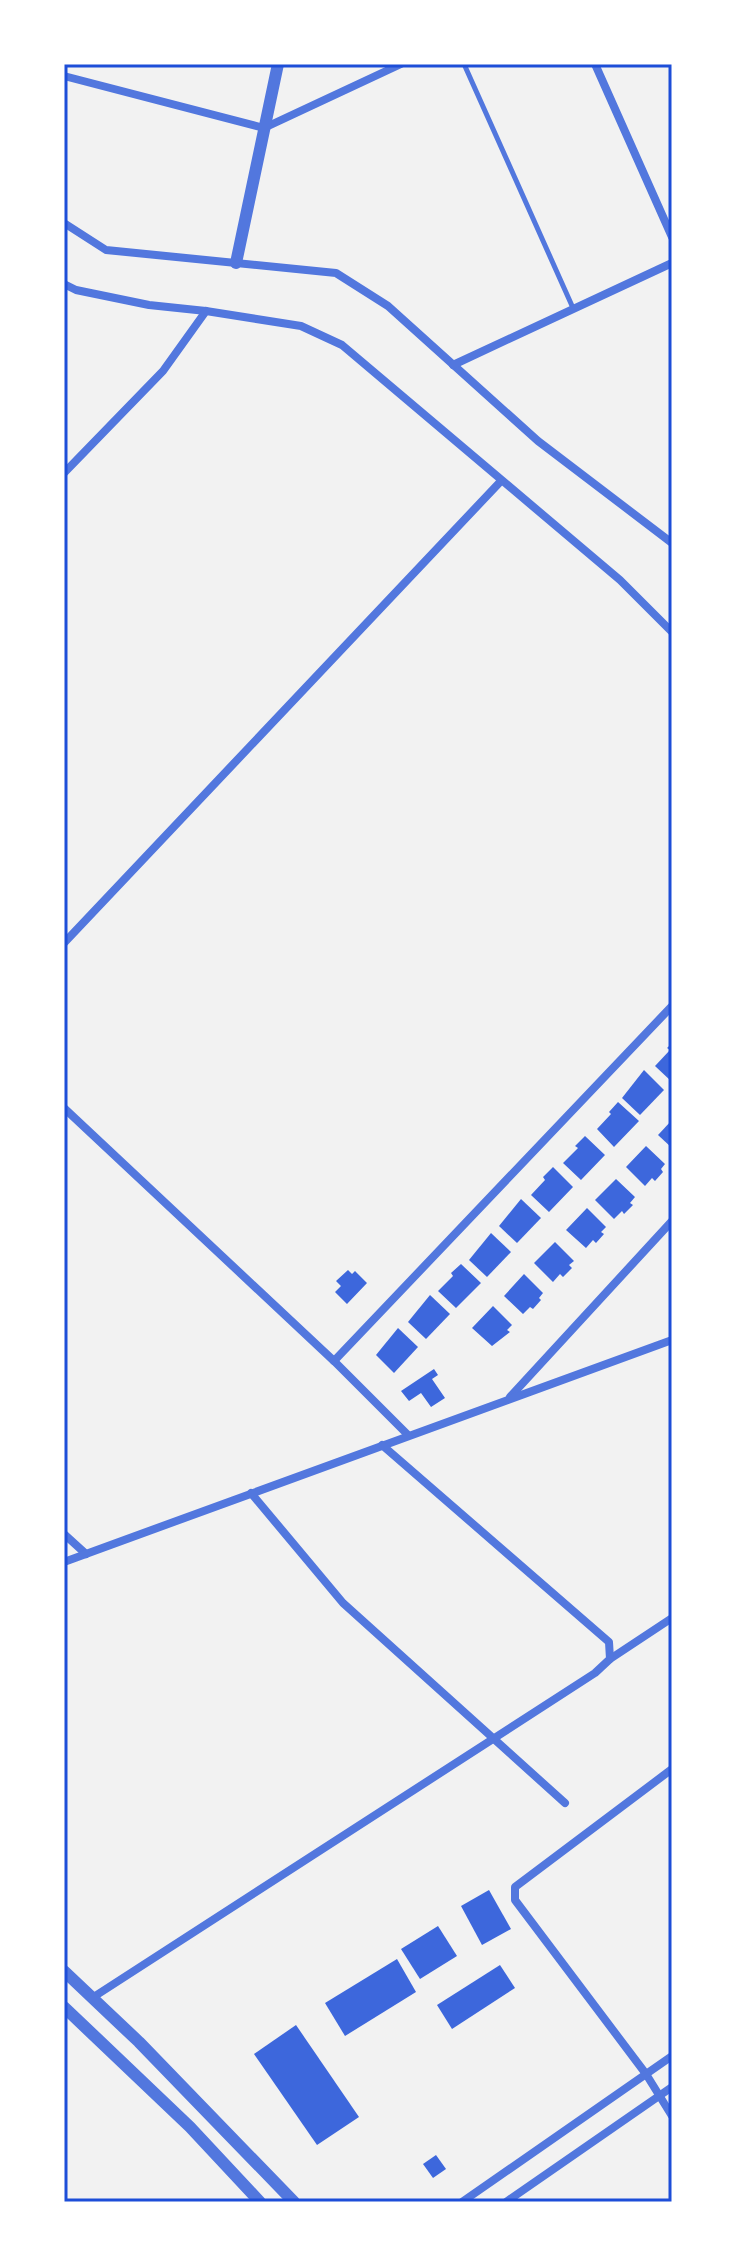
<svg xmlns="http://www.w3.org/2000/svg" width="736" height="2266" font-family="'Alegreya Sans',sans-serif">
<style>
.building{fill:#3d67dc}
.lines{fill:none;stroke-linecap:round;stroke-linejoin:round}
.service{stroke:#5277de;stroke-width:5}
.minor{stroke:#5277de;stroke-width:8}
.tertiary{stroke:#5277de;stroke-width:12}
.neatline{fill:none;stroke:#1d4ed8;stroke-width:3}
</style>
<rect width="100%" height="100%" fill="#f2f2f2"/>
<g class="building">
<polygon points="672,1043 672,1082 655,1066 670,1050 667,1048"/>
<polygon points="644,1070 664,1090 640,1115 622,1098"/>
<polygon points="618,1102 639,1121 614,1147 597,1129 611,1114 609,1112"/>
<polygon points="672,1120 672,1148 658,1135"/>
<polygon points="585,1136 605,1155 581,1180 563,1163 578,1148 575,1146"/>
<polygon points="646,1146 665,1164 661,1169 663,1172 655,1181 652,1178 645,1186 626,1167"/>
<polygon points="553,1167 573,1187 549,1212 531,1195 545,1180 543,1177"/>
<polygon points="616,1179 635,1197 630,1203 633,1205 624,1214 622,1211 614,1219 595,1200"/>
<polygon points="521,1199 541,1218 517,1243 499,1226"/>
<polygon points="587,1208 606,1227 601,1232 604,1234 596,1243 593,1240 586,1248 566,1230"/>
<polygon points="491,1233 511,1252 487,1277 469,1260"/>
<polygon points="555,1242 574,1261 569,1265 572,1268 563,1277 560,1274 553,1282 534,1263"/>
<polygon points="461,1264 481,1283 456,1308 438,1291 453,1276 451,1273"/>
<polygon points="348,1270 352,1274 355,1271 367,1283 347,1304 335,1292 341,1286 336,1281"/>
<polygon points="524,1274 543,1293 539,1298 541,1300 533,1309 530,1307 523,1314 504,1296"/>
<polygon points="430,1295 450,1314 426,1339 408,1322"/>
<polygon points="493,1306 512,1325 507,1330 510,1332 492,1346 472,1328"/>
<polygon points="398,1328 418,1347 394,1373 376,1355"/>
<polygon points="434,1369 438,1375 432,1379 445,1398 431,1407 421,1393 409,1401 401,1391"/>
<polygon points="489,1890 511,1929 482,1945 461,1906"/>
<polygon points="438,1926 457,1956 420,1979 401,1949"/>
<polygon points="397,1959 416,1992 345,2036 325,2003"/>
<polygon points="500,1965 515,1988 452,2029 437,2005"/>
<polygon points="296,2025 359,2117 317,2145 254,2054"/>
<polygon points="436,2155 446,2169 433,2178 423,2164"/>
</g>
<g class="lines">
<polyline class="service" points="464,64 573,308"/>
<g class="minor">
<polyline points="595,64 672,237"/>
<polyline points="64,76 264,128 401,64"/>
<polyline points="64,223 106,250 336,273 388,306 538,441 672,543"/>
<polyline points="64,284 76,290 149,305 206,311 301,326 342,345 620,580 672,632"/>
<polyline points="453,365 672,263"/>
<polyline points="64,473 163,371 206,311"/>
<polyline points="64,943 501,481"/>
<polyline points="64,1108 334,1361 408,1435"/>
<polyline points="334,1361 672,1006"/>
<polyline points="510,1397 672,1221"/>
<polyline points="251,1493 343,1603 565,1803"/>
<polyline points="64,1534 86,1554"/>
<polyline points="64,1562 672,1340"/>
<polyline points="610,1659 672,1618"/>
<polyline points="672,1769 515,1887 515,1900 646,2074 672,2116"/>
<polyline points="92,1998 595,1673 610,1659 609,1642 382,1445"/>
<polyline points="462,2202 672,2056"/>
<polyline points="506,2202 672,2087"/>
</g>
<g class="tertiary">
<polyline points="236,263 278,64"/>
<polyline points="64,1971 139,2042 294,2202"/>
<polyline points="64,2007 190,2127 260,2202"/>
</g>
</g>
<rect width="736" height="2266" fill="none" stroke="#ffffff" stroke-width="132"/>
<rect x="66" y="66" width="604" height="2134" class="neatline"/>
</svg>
